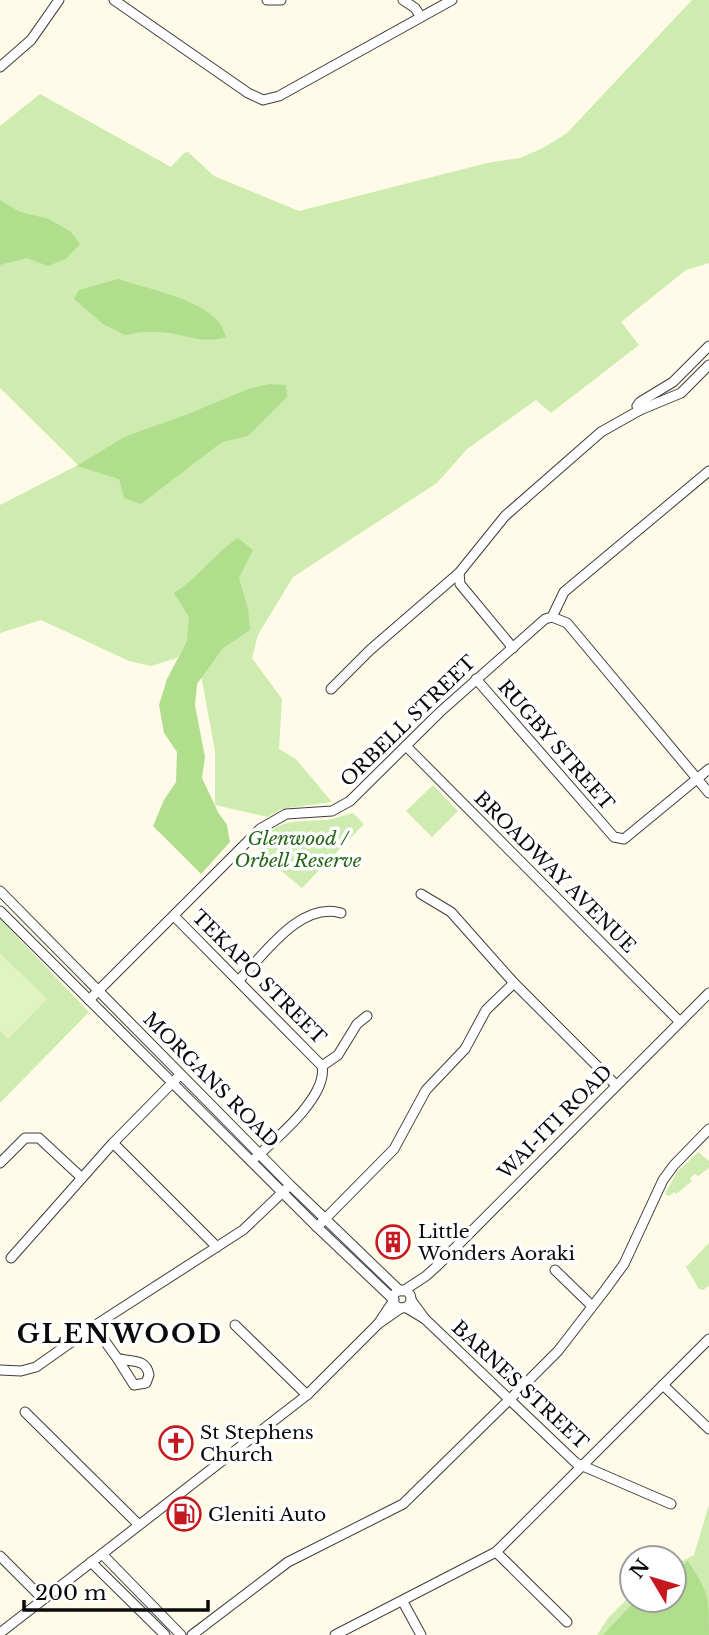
<svg xmlns="http://www.w3.org/2000/svg" width="709" height="1635" font-family="'Libre Baskerville',serif">
<style>
.green{fill:#ceecaf}
.forest{fill:#b1de8d}
.pitch{fill:#e1f3c1}
.lines{fill:none;stroke-linecap:round;stroke-linejoin:round}
.minor-casing{stroke:#3d3d3d;stroke-width:11}
.minor{stroke:#fff;stroke-width:9}
.labels{text-anchor:middle;dominant-baseline:central;stroke-width:7;stroke-linejoin:round;paint-order:stroke}
.street-label{font-size:19px;fill:#0a0a0a;stroke:#fff}
.park-label{font-size:19px;font-style:italic;fill:#266617;stroke:#fff}
.poi-label{font-size:19px;fill:#0a0a0a;stroke:#fff;text-anchor:start}
.district-label{font-size:26px;font-weight:bold;letter-spacing:2px;fill:#0a0a0a;stroke:#fff}
</style>
<rect width="100%" height="100%" fill="#fffbe8"/>
<g class="green">
<polygon points="692,0 709,0 709,263 686,270 621,322 639,345 551,413 536,400 467,449 437,483 293,577 258,635 252,658 282,699 279,749 296,759 332,802 281,809 268,817 215,805 215,751 199,664 183,649 177,658 151,666 129,661 41,620 0,633 0,505 78,465 0,388 0,126 40,94 171,167 184,153 188,152 214,176 299,211 487,163 520,158 543,148 567,133"/>
<polygon points="433,785 458,811 432,837 406,811"/>
<path d="M353,813l11,11 -62,64 -23,-19 -24,-25c26,-26 37,-22 71,-24 9,-1 18,-5 27,-7z"/>
<polygon points="0,919 89,1012 0,1103"/>
<polygon points="698,1152 709,1161 709,1168 698,1176 695,1174 690,1178 692,1181 676,1194 674,1192 669,1196 665,1194 677,1172"/>
<polygon points="709,1243 709,1286 703,1290 699,1289 686,1267"/>
<polygon points="709,1505 709,1635 597,1635 608,1618 632,1594 632,1600 674,1600 674,1565 694,1555"/>
</g>
<g class="forest">
<polygon points="0,200 20,212 49,219 71,232 80,244 66,259 48,266 27,258 0,265"/>
<path d="M118,279c30,10 80,19 101,43 3,4 5,10 7,15 -22,8 -44,-4 -67,-5 -12,-1 -22,0 -34,3l-22,-11 -29,-25 5,-9z"/>
<polygon points="270,384 286,385 287,397 248,436 222,442 141,504 124,498 119,479 77,466 124,437 188,414 248,389"/>
<path d="M238,538l15,12 -14,28 9,31 2,21 -27,18 -26,36 -2,21 10,52 -3,21 16,34 9,13 3,17 -29,32 -48,-48 11,-26 12,-18 1,-30 -13,-19 -5,-28 8,-26 20,-38 2,-24 -15,-24c25,-16 40,-39 64,-55z"/>
<path d="M687,1560c22,33 22,35 22,75h-106l33,-35h16l6,6 4,-6h12v-19z"/>
</g>
<polygon class="pitch" points="0,953 47,999 8,1039 0,1031"/>
<g class="lines">
<defs>
<g id="minor">
<polyline points="114,0 248,93 263,100 279,96 452,0"/>
<polyline points="267,0 281,0"/>
<polyline points="403,0 415,8 421,17"/>
<polyline points="0,67 31,40 59,0"/>
<polyline points="640,410 637,406 640,402 673,382 709,346"/>
<polyline points="459,573 460,584 513,648"/>
<polyline points="552,617 567,623 709,793"/>
<polyline points="476,679 614,837 624,839 709,769"/>
<polyline points="331,689 370,650 459,573 505,516 601,432 640,410 681,393 709,365"/>
<polyline points="406,746 680,1022"/>
<polyline points="0,891 290,1185 400,1291"/>
<polyline points="421,894 451,912 514,983 616,1085"/>
<polyline points="0,911 317,1227 394,1300 378,1324"/>
<path d="M174,916l148,150c6,30 -45,72 -66,91"/>
<path d="M239,980c25,-25 61,-79 102,-67"/>
<polyline points="89,1000 260,829 286,814 332,811 350,801 440,712 545,619 552,617 564,592 709,471"/>
<polyline points="322,1066 338,1055 357,1024 367,1016"/>
<polyline points="113,1143 217,1247"/>
<polyline points="0,1163 25,1138 39,1138 82,1178"/>
<polyline points="317,1227 394,1149 426,1090 465,1049 486,1010 514,983"/>
<polyline points="11,1258 113,1143 177,1078"/>
<polyline points="555,1270 592,1306"/>
<circle cx="402" cy="1299" r="9"/>
<polyline points="403,1291 426,1276 436,1267 709,993"/>
<polyline points="405,1307 425,1319 411,1300"/>
<polyline points="425,1319 576,1463 671,1504"/>
<polyline points="235,1325 307,1395"/>
<path d="M94,1326l23,32c13,5 29,-1 32,17l-3,8 -12,2 -17,-27"/>
<polyline points="0,1370 21,1371 36,1367 94,1326 243,1230 286,1189"/>
<polyline points="663,1385 709,1429"/>
<polyline points="25,1412 139,1525"/>
<polyline points="496,1552 567,1622"/>
<polyline points="102,1554 181,1635"/>
<polyline points="0,1556 43,1599"/>
<polyline points="91,1562 165,1635"/>
<polyline points="403,1602 421,1635"/>
<polyline points="0,1633 307,1395 378,1324 401,1308"/>
<polyline points="192,1635 288,1562 403,1504 509,1400 558,1351 605,1290 624,1264 663,1180 674,1165 709,1129"/>
<polyline points="335,1635 496,1552 709,1339"/>
</g>
</defs>
<use href="#minor" class="minor-casing"/>
<use href="#minor" class="minor"/>
</g>
<defs>
<symbol id="building-ring" viewBox="-11 -11 22 22"><circle r="9.5" fill="#fff" stroke="#c5181f" stroke-width="1.5"/><path d="M-4-6H4V6H1V3H-1V6H-4ZM-2.5-4.3h1.7v1.8h-1.7ZM.8-4.3h1.7v1.8H.8ZM-2.5-1h1.7V.8h-1.7ZM.8-1h1.7V.8H.8Z" fill="#c5181f"/></symbol>
<symbol id="church-ring" viewBox="-11 -11 22 22"><circle r="9.5" fill="#fff" stroke="#c5181f" stroke-width="1.5"/><path d="M-1.2-6h2.4v3.5h3.3v2.4h-3.3V6h-2.4V-.1h-3.3v-2.4h3.3Z" fill="#c5181f"/></symbol>
<symbol id="fuel-ring" viewBox="-11 -11 22 22"><circle r="9.5" fill="#fff" stroke="#c5181f" stroke-width="1.5"/><path d="M-5.5-6h7V0h2V4h1.3V-2.5L3-4.5l.8-.8L6-3V5H2.5V1h-1V6h-7ZM-4.2-4.7v3.2H.2V-4.7Z" fill="#c5181f"/></symbol>
</defs>
<g fill-rule="evenodd">
<use href="#building-ring" x="374" y="1223" width="38" height="38"/>
<use href="#church-ring" x="157" y="1424" width="38" height="38"/>
<use href="#fuel-ring" x="165" y="1495" width="38" height="38"/>
</g>
<g class="labels">
<g class="street-label">
<text transform="translate(408 721) rotate(-44)">ORBELL STREET</text>
<text transform="translate(556 745) rotate(49)">RUGBY STREET</text>
<text transform="translate(555 872) rotate(45)">BROADWAY AVENUE</text>
<text transform="translate(259 977) rotate(45)">TEKAPO STREET</text>
<text transform="translate(211 1080) rotate(45)">MORGANS ROAD</text>
<text transform="translate(555 1122) rotate(-45)">WAI-ITI ROAD</text>
<text transform="translate(520 1385) rotate(43)">BARNES STREET</text>
</g>
<g class="park-label">
<text x="298" y="838">Glenwood /<tspan x="298" dy="22">Orbell Reserve</tspan></text>
</g>
<g class="poi-label">
<text x="418" y="1231">Little<tspan x="418" dy="22">Wonders Aoraki</tspan></text>
<text x="200" y="1432">St Stephens<tspan x="200" dy="22">Church</tspan></text>
<text x="208" y="1514">Gleniti Auto</text>
</g>
<g class="district-label">
<text x="120" y="1334">GLENWOOD</text>
</g>
</g>
<g transform="translate(653 1579) rotate(308)"><circle r="33" fill="#ffffff" stroke="#9d9d9d" stroke-width="2"/>
<path d="M0-5L12 26L0 18L-12 26Z" fill="#c5181f"/>
<text y="-10" font-size="19" font-weight="bold" text-anchor="middle" fill="#0a0a0a">N</text>
</g>
<path d="M24 1600v10h184v-10" fill="none" stroke="#0a0a0a" stroke-width="3.5"/>
<text x="35" y="1600" font-size="21" fill="#0a0a0a" stroke="#ffffff" stroke-width="5" paint-order="stroke">200 m</text>
</svg>
